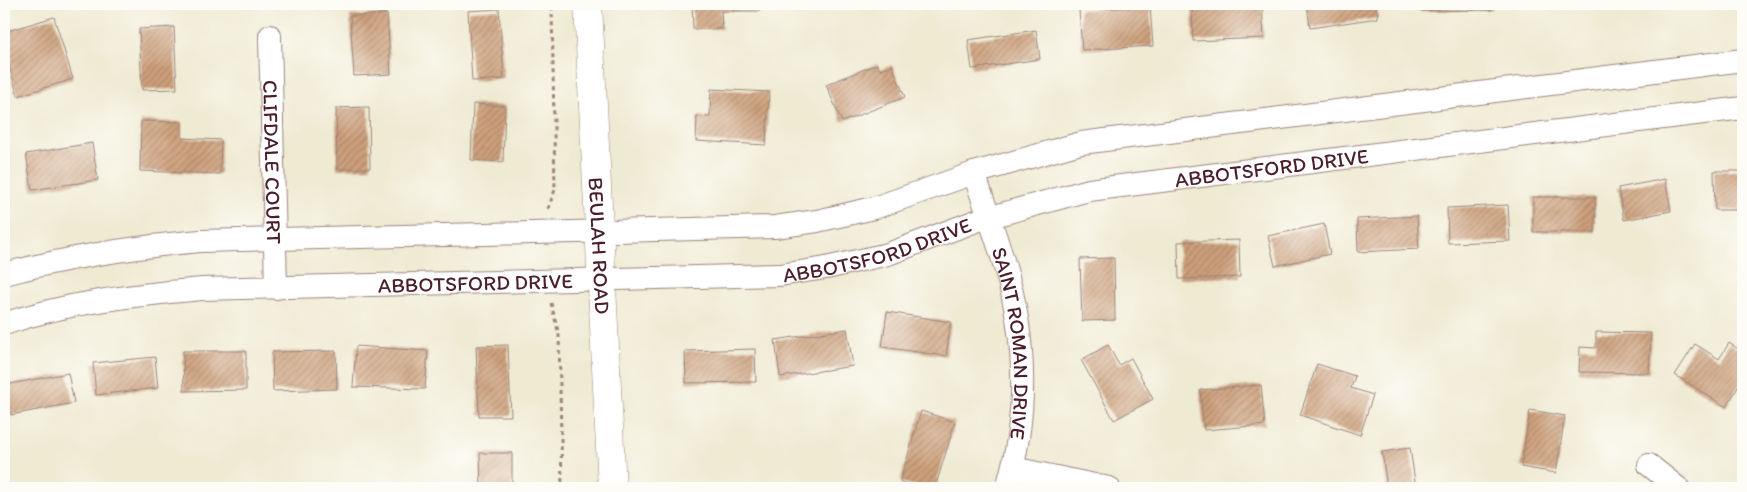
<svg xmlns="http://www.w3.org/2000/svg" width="1747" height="492" font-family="Itim,sans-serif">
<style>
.building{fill:url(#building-hatch)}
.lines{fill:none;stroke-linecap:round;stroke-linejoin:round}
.street-casing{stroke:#9c847e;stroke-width:24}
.secondary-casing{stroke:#9c847e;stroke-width:29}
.path{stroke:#9c847e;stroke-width:3;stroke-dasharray:4 4;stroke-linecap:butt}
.street{stroke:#fff;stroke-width:22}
.secondary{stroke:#fff;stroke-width:28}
.labels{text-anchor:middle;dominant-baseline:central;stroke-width:4;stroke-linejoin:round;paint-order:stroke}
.street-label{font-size:21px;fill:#4a1f2b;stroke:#fdfcf7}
</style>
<defs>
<pattern id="building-hatch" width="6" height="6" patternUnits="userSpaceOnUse" patternTransform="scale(1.25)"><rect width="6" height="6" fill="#cda07b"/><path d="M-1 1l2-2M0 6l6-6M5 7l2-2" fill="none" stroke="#a88265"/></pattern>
</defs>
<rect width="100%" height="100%" fill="#fdfcf7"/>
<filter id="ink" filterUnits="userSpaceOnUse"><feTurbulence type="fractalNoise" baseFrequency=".02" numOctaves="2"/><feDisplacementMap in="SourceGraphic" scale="10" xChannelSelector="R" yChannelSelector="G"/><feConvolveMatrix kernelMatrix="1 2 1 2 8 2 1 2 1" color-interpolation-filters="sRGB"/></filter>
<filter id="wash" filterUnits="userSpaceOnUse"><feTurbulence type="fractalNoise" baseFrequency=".0096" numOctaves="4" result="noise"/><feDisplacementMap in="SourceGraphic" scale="20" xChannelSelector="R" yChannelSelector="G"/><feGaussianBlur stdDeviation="1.12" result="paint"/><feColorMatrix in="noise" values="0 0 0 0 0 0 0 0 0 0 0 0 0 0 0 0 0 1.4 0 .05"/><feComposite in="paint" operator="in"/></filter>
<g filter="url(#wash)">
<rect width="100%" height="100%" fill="#efead2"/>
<g id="blocks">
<g class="building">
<polygon points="692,4 760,4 760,11 721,11 722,29 693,29"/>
<polygon points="1210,4 1262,4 1264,38 1193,41 1192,5"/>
<polygon points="1307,4 1376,4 1378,18 1310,28"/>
<polygon points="1419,4 1492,4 1492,10 1419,11"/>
<polygon points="1150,6 1153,46 1082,50 1079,10"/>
<polygon points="499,9 504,79 472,81 468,11"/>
<polygon points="387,14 391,74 354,76 350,16"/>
<polygon points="54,17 73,79 18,96 4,49 4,32"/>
<polygon points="174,27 177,89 142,90 139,29"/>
<polygon points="1036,30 1040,59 972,69 968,40"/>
<polygon points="877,64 880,70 892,65 905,97 842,122 826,85"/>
<polygon points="711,89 769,92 766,145 696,141 697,116 710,117"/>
<polygon points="473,104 505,106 503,162 471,160"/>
<polygon points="369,107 370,168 337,169 336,108"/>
<polygon points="141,121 182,122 182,138 221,140 220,174 140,171"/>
<polygon points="92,143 98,180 32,190 26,154"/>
<polygon points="1714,171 1743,171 1743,210 1715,210"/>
<polygon points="1665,179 1671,211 1624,220 1618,188"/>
<rect x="1533" y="197" width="62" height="35"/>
<polygon points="1508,205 1510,241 1448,243 1447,208"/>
<polygon points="1417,216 1419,249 1358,252 1357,219"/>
<polygon points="1324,224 1330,254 1275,266 1268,236"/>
<polygon points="1239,240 1240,277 1179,279 1178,242"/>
<polygon points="1114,258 1115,320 1082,321 1080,259"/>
<polygon points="887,312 951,322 946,356 882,347"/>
<polygon points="847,329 853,366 780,377 775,340"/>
<polygon points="1596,332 1651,333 1649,373 1579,372 1580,347 1596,348"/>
<polygon points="1729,343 1743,352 1743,379 1726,407 1675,375 1695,344 1719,359"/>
<polygon points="508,345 511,416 479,416 476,346"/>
<polygon points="1108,345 1119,365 1131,358 1153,399 1114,420 1081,360"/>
<polygon points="356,346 428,351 425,389 353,387"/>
<polygon points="755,349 756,382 686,383 685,351"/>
<polygon points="183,351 246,351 246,390 184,391"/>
<polygon points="336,351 337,389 273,391 272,352"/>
<polygon points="155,357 158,388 96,395 93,363"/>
<polygon points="1317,364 1355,376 1351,388 1373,395 1360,435 1300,415"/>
<polygon points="68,373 74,403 11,415 5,385"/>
<polygon points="1261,385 1265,425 1204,430 1200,390"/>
<polygon points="1530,410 1565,416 1556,473 1521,467"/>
<polygon points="921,411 955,422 935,488 922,488 900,482"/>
<polygon points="1410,448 1416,488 1387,488 1382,452"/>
<polygon points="480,453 512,453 512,488 481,488"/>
</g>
</g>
</g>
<g filter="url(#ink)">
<use href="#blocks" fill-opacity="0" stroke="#9c847e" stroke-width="1"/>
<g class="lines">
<defs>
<g id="street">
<path id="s1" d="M270,36l6,252"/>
<path id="s2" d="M974,173c10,31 22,62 31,94 22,72 23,149 2,221"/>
<path d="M4,274c65,-17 129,-27 196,-33l575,-14 42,-6 57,-13 100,-35 107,-30 662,-83"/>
<path id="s3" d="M4,324c64,-22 131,-29 198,-35l578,-14 46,-7 62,-14 88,-33 113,-31 654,-82"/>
<polyline points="1649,465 1678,488"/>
<polyline points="1013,468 1109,488"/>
</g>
<g id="secondary">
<path id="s4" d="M588,4l24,484"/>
</g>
</defs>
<use href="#street" class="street-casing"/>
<use href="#secondary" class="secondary-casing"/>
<g class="path">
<polyline points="548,209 555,190 552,4"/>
<polyline points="551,303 559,335 562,488"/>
</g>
<use href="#street" class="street"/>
<use href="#secondary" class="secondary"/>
</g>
</g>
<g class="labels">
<g class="street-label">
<text stroke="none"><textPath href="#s1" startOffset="126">CLIFDALE COURT</textPath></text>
<text stroke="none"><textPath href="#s3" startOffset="1285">ABBOTSFORD DRIVE</textPath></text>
<text stroke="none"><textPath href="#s4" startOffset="242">BEULAH ROAD</textPath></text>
<text stroke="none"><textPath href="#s3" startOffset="880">ABBOTSFORD DRIVE</textPath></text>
<text stroke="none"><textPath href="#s3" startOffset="475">ABBOTSFORD DRIVE</textPath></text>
<text stroke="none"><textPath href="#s2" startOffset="176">SAINT ROMAN DRIVE</textPath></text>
</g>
</g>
<rect width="1747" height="492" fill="none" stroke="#fdfcf7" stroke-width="20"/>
</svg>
